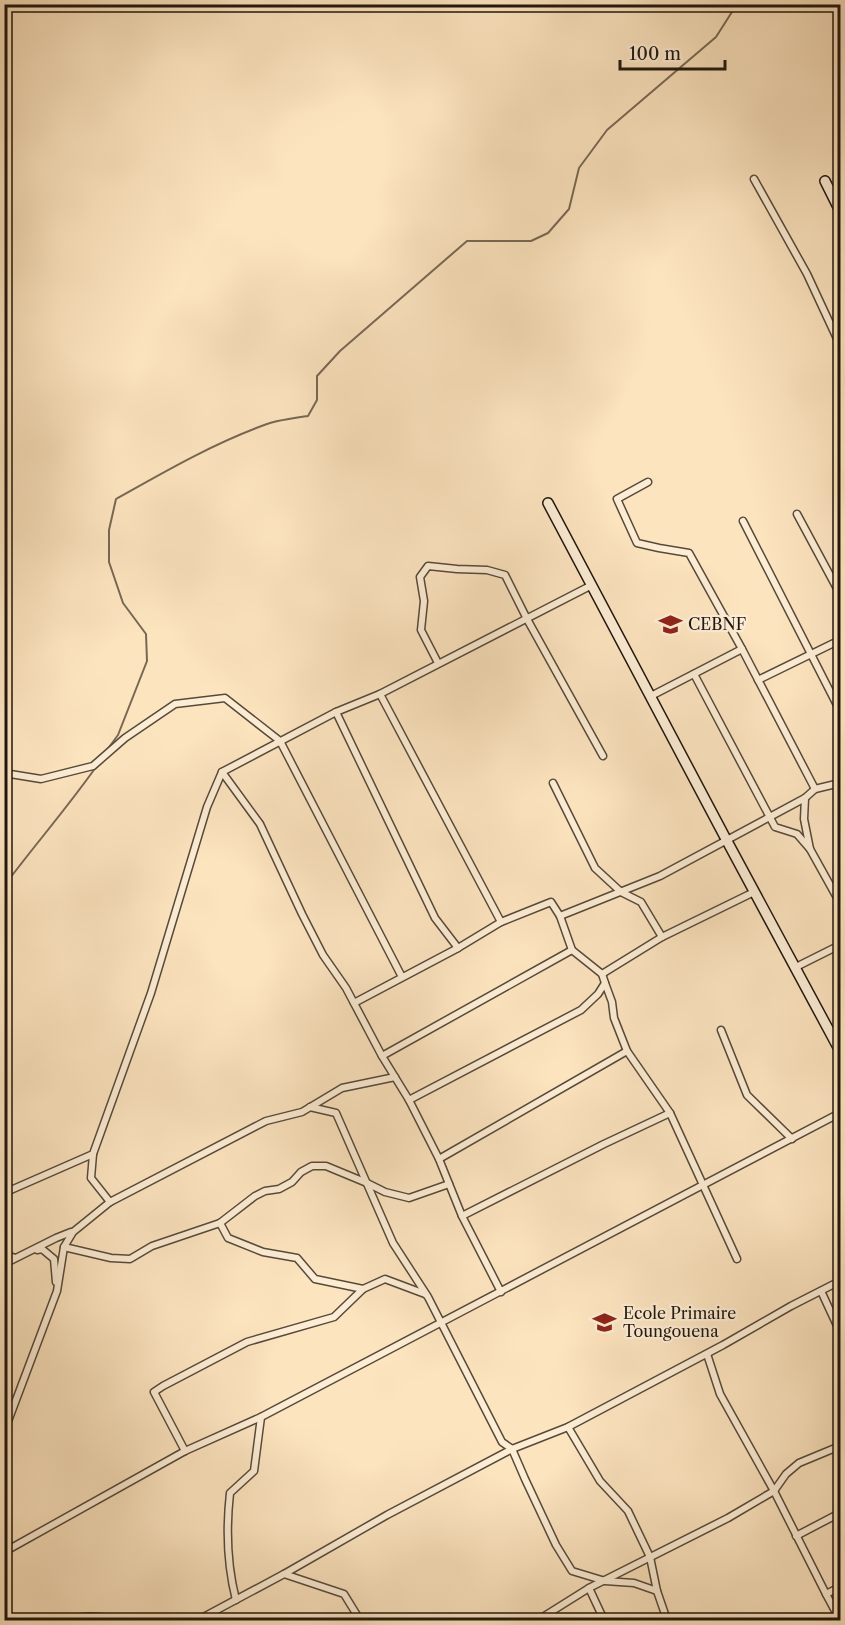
<svg xmlns="http://www.w3.org/2000/svg" width="845" height="1625" font-family="'Libre Caslon Text',serif">
<style>
.lines{fill:none;stroke-linecap:round;stroke-linejoin:round}
.stream{stroke:#776854;stroke-width:2}
.street-casing{stroke:#564a3a;stroke-width:9}
.secondary-casing{stroke:#1f160e;stroke-width:12}
.street{stroke:#fdedd5;stroke-width:6}
.secondary{stroke:#fdedd5;stroke-width:9}
.labels{text-anchor:middle;dominant-baseline:central;stroke-width:4.5;stroke-linejoin:round;paint-order:stroke}
.poi-label{font-size:16px;fill:#1f160e;stroke:#fdedd5;text-anchor:start}
</style>
<rect width="100%" height="100%" fill="#fce4bf"/>
<filter id="stains"><feTurbulence type="fractalNoise" baseFrequency=".00333" numOctaves="4"/><feColorMatrix values="0 0 0 0 .2 0 0 0 0 .09 0 0 0 0 .02 0 0 0 .5 -.17"/></filter>
<radialGradient id="worn" r=".72"><stop offset=".6" stop-color="#630" stop-opacity="0"/><stop offset="1" stop-color="#630" stop-opacity=".3"/></radialGradient>
<g class="lines">
<g class="stream">
<path d="M107,750l11,-15 29,-74 -1,-27 -23,-31 -14,-41v-32l7,-31c48,-27 98,-56 151,-75 12,-4 27,-6 41,-8l9,-16v-24l23,-25 127,-110h64l17,-8 21,-24 10,-41 28,-38 109,-93 21,-33"/>
<path d="M4,886c30,-40 63,-78 92,-119"/>
</g>
<defs>
<g id="street">
<polyline points="754,179 807,274 840,345"/>
<polyline points="838,449 840,448"/>
<polyline points="648,482 617,499 637,543 659,548 689,553 742,649 815,789"/>
<polyline points="797,514 840,594"/>
<polyline points="743,521 840,711"/>
<polyline points="438,663 421,630 424,601 420,577 428,566 457,569 487,570 505,575 527,619 603,756"/>
<polyline points="694,674 775,827 797,834 810,849"/>
<polyline points="758,680 840,640"/>
<polyline points="380,694 501,922"/>
<polyline points="651,696 742,649"/>
<polyline points="336,712 435,918 458,948"/>
<polyline points="222,772 260,824 302,914 323,955 346,988 382,1056 409,1100 439,1159 462,1216 501,1292"/>
<polyline points="4,773 41,779 93,766 125,738 175,704 225,698 280,741 402,977"/>
<polyline points="553,783 595,868 621,892 641,902 662,937"/>
<polyline points="805,798 804,819 810,849 840,903"/>
<polyline points="560,916 660,876 805,798 815,789 840,783"/>
<polyline points="796,967 840,945"/>
<polyline points="602,974 662,937 754,892"/>
<polyline points="605,983 612,1002 614,1018 627,1051 670,1113 737,1259"/>
<polyline points="354,1003 458,948 501,922 551,902 560,916 572,950 602,974 605,983 598,994 581,1010 409,1100"/>
<polyline points="721,1030 747,1095 792,1139"/>
<polyline points="382,1056 572,950"/>
<polyline points="310,1107 336,1113 393,1243 428,1297 502,1442 512,1449 525,1479 556,1545 572,1571 605,1581 634,1583 657,1591"/>
<polyline points="93,1154 91,1178 110,1202 266,1121 302,1112 342,1088 395,1077"/>
<polyline points="439,1159 627,1051"/>
<polyline points="4,1193 93,1154 151,993 207,807 222,772 336,712 380,694 592,585"/>
<polyline points="462,1216 604,1144 670,1113"/>
<polyline points="220,1223 255,1196 265,1191 279,1189 292,1182 301,1172 312,1166 326,1166 367,1183 385,1192 409,1198 449,1184"/>
<polyline points="64,1247 111,1258 130,1259 152,1246 220,1223 228,1238 263,1252 297,1258 315,1279 363,1289"/>
<polyline points="37,1250 42,1249 54,1259 56,1282"/>
<polyline points="4,1254 15,1258"/>
<polyline points="4,1264 56,1238 71,1232"/>
<polyline points="821,1291 840,1332"/>
<polyline points="707,1354 720,1394 774,1491 826,1594 840,1620"/>
<polyline points="568,1427 600,1481 628,1511 650,1557 657,1591 667,1620"/>
<polyline points="4,1432 57,1291 64,1247 73,1232 110,1202"/>
<polyline points="185,1451 154,1392 163,1386 247,1342 334,1317 363,1289 385,1279 425,1294"/>
<polyline points="796,1536 840,1513"/>
<polyline points="4,1552 185,1451 261,1417 840,1113"/>
<polyline points="284,1574 387,1515 512,1449 568,1427 723,1345 791,1306 840,1281"/>
<polyline points="589,1588 604,1620"/>
<polyline points="826,1594 840,1587"/>
<path d="M236,1600c-9,-35 -10,-71 -6,-107l24,-22 7,-54"/>
<path d="M69,1620c13,-5 35,-4 48,0"/>
<polyline points="198,1620 284,1574 344,1594 360,1620"/>
<polyline points="538,1620 589,1588 728,1518 774,1491 786,1474 799,1463 840,1446"/>
</g>
<g id="secondary">
<polyline points="825,181 840,211"/>
<polyline points="548,503 727,841 840,1051"/>
<polyline points="4,1617 7,1620"/>
</g>
</defs>
<use href="#street" class="street-casing"/>
<use href="#secondary" class="secondary-casing"/>
<use href="#street" class="street"/>
<use href="#secondary" class="secondary"/>
</g>
<defs>
<symbol id="school-bare" viewBox="-9 -9 18 18"><path d="M0-5L7-2L0 1L-7-2ZM-4 1L0 2.5L4 1V4Q0 6-4 4Z" fill="#8f2418" stroke="#fdedd5" stroke-width="2.5" paint-order="stroke"/></symbol>
</defs>
<g fill-rule="evenodd">
<use href="#school-bare" x="654" y="608" width="33" height="33"/>
<use href="#school-bare" x="588" y="1306" width="33" height="33"/>
</g>
<g class="labels">
<g class="poi-label">
<text x="688" y="624">CEBNF</text>
<text x="623" y="1313">Ecole Primaire<tspan x="623" dy="18">Toungouena</tspan></text>
</g>
</g>
<rect width="845" height="1625" fill="none" stroke="#fce4bf" stroke-width="24"/>
<rect x="6" y="6" width="833" height="1613" fill="none" stroke="#1f160e" stroke-width="3"/>
<rect x="12" y="12" width="821" height="1601" fill="none" stroke="#1f160e" stroke-width="1.5"/>
<path d="M620 60v9h105v-9" fill="none" stroke="#1f160e" stroke-width="3"/>
<text x="629" y="60" font-size="18" fill="#1f160e" stroke="#fdedd5" stroke-width="4.5" paint-order="stroke">100 m</text>
<rect width="100%" height="100%" filter="url(#stains)"/>
<rect width="100%" height="100%" fill="url(#worn)"/>
</svg>
